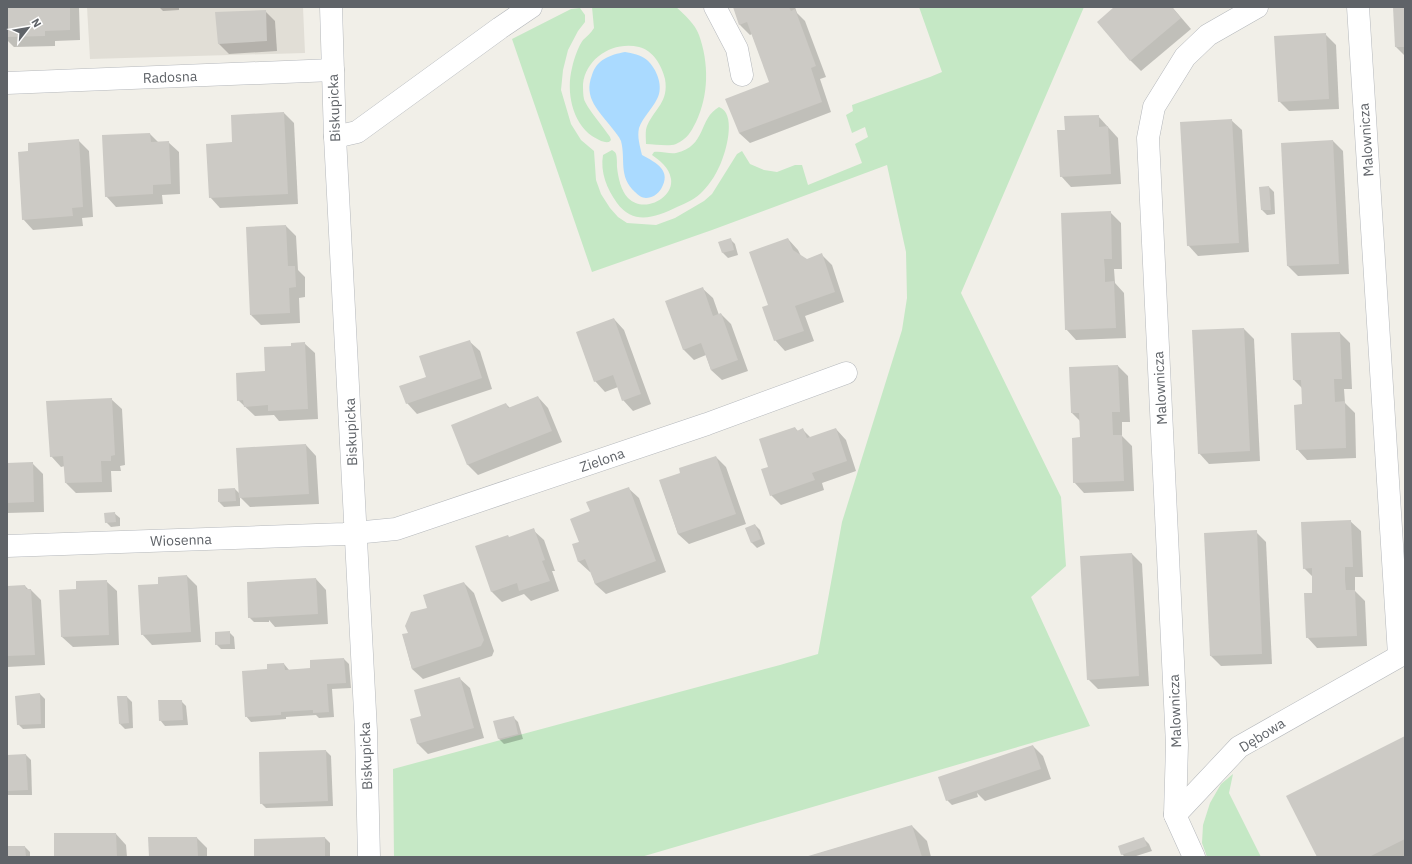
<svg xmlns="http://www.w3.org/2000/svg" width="1412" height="864" font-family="'IBM Plex Sans',sans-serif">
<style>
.education{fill:#e1ded6}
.green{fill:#c5e8c5}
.water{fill:#aadaff}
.shadow{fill:#0003}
.building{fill:#cccac5}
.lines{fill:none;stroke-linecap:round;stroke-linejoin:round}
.minor-casing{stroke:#b5b8bc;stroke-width:23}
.minor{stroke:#fff;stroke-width:22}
.labels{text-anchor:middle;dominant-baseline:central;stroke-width:3.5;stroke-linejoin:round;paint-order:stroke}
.street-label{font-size:14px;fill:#5f6368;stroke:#fff}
</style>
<rect width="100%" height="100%" fill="#f1efe8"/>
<polygon class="education" points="87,7 303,7 305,53 90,59"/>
<g class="green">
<path d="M592,7h84c9,8 19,17 23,28 10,28 10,60 -3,87 -5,10 -9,17 -20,22 -8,3 -21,0 -30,0 0,-6 -1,-13 1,-18 8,-18 22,-24 18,-47 -3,-13 -12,-29 -26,-32 -26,-6 -53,11 -56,37 0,5 0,11 1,15 2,8 21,30 26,38l1,3 -2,2c-6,1 -12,-3 -17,-6 -20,-14 -26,-45 -20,-68 2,-9 6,-21 11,-28 4,-4 8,-7 11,-12z"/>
<polygon points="919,7 1084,7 961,293 1061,497 1066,566 1031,597 1090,726 641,857 394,857 393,769 780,665 818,654 842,522 902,330 907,298 906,252 887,165 712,230 592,272 512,39 571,9 580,8 585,15 585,22 578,31 568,50 563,70 561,90 571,124 581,140 594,151 596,180 601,194 610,208 618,217 627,223 656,225 675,218 704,201 712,194 737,154 742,151 750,164 764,170 777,172 795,165 802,165 808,185 862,163 855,144 868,137 865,127 852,133 846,115 853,111 852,105 930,77 942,72"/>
<path d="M719,107c17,6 8,41 3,53 -4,11 -11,23 -19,31 -7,8 -17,12 -26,16 -21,10 -43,19 -60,-4 -10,-14 -17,-31 -14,-48l9,-5c2,2 3,1 4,4 1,3 1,9 1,13 1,10 4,24 11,31 16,16 46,0 43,-19 -2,-12 -11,-18 -19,-24l2,-3c7,-1 15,2 22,1 31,-7 22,-34 43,-46z"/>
<polygon points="1233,774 1229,793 1261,857 1207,857 1202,843 1203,825 1210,803 1221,784"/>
</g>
<path class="water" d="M625,52c7,1 16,3 22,8 10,9 17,27 10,39 -5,10 -14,18 -18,29 -2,9 1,18 3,27 15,8 30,16 19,34 -3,5 -9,9 -15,9 -4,0 -8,-3 -11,-6 -17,-16 -9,-32 -14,-51 -2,-5 -6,-9 -9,-13 -13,-17 -29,-30 -20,-53 5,-16 18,-20 33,-23z"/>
<g class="shadow">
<polygon points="7,7 79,7 80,40 55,41 55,46 14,47 7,40"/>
<polygon points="159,7 179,7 179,10 163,11"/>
<polygon points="734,7 795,7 797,13 805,21 826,77 820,79 831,112 750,143 739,133 770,82 752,34 750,35 740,25"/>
<polygon points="1116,7 1172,7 1191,29 1141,71 1131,61 1098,22"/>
<polygon points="1394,7 1405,7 1405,56 1396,47"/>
<polygon points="265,11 275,21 277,51 229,54 219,44 216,13"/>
<polygon points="1325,34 1336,45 1339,109 1289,111 1279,101"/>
<polygon points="284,113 294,123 298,204 220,208 210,197 233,143"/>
<polygon points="1098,116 1118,138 1121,184 1071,187 1061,176 1066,130"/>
<polygon points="1231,120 1242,130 1249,252 1198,256 1188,245"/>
<polygon points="150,134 158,142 168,142 179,152 180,194 162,195 163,204 116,207 106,196"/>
<polygon points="78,140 89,151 93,217 82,218 83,226 33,230 23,219 30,152"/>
<polygon points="1333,141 1343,151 1349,274 1298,276 1288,266"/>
<polygon points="1269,187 1274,192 1275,214 1267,215 1262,210"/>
<polygon points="1110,212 1121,223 1122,269 1114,269 1115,283 1124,293 1126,338 1076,340 1066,329"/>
<polygon points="286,226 296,236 298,270 305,277 305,297 299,298 300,323 261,325 251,315"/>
<polygon points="730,239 735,244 738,255 728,258 723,253 720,242"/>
<polygon points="788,239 798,250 801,256 807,260 821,254 832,265 844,302 805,316 814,341 785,351 775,340 769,305"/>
<polygon points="702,288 713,298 719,315 721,314 731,324 748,371 722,380 711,370 706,355 694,360 683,349"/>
<polygon points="614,319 624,330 651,404 633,411 623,400 618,387 605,392 595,381"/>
<polygon points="1244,329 1254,339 1260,461 1209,464 1199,453"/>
<polygon points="1340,333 1350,343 1352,389 1344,389 1345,403 1355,413 1356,458 1307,460 1297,449 1303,405 1303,389 1294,380 1292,334"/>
<polygon points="469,341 480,351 492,389 417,414 407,403 428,377"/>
<polygon points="304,343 315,353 318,419 279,421 274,415 255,416 238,400 292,347"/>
<polygon points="1118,366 1128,376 1130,422 1122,422 1122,436 1132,446 1134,491 1084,493 1074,482 1081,438 1080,421 1072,413"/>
<polygon points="538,397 548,408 562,442 478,475 467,464 506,404 510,408"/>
<polygon points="111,399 122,409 125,465 120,466 121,471 111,471 112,492 76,493 66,483 65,466 61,467 51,456"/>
<polygon points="795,428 798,431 803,430 811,438 836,429 846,440 856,471 822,483 824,490 781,505 771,495 770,467"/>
<polygon points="306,445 316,456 319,504 250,507 240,497 240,506 224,507 219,502 235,489 240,494"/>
<polygon points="716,457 726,467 746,524 689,544 678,534 660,481 682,474"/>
<polygon points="32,463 43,474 44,512 7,513 7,464"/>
<polygon points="628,488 639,498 666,572 606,594 595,584 591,571 590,572 579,562 573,545 580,542 591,512"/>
<polygon points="114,513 120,518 120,526 111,527 106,522"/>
<polygon points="1350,521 1361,531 1363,577 1355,577 1355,591 1365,601 1367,646 1317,648 1307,637 1313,594 1313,577 1304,568"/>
<polygon points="755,525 760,530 765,544 757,548 752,543 746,529"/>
<polygon points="533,530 544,540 555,571 552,571 559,591 531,601 524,594 502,602 492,592 476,547 510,538"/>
<polygon points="1256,532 1266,542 1272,664 1221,666 1211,656"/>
<polygon points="1132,554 1142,564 1149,686 1098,689 1088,679"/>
<polygon points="187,576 197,586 201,642 152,645 142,634"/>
<polygon points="316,579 326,590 328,624 275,627 269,620 269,622 254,622 249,617"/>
<polygon points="106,581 117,591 119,645 73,647 62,637 60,591 77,590"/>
<polygon points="464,583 474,593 494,651 492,656 423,679 412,669 403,635 409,634 428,608"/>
<polygon points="25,586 29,590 31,590 41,600 45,665 7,667 7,587"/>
<polygon points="229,632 234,637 235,649 221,649 216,644"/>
<polygon points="344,659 349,664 351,688 332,689 334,717 319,718 316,715 286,717 286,719 251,722 246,716 268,670 284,664 289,670 312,669"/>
<polygon points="459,678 470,688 484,738 428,754 418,744 411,720 422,717"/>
<polygon points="40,694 45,699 45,728 23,729 18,724"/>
<polygon points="127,697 132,702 133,728 125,729 120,724"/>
<polygon points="181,701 186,706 188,725 165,726 160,720"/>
<polygon points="513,717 518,722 523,739 504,744 499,739 494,722"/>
<polygon points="1405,737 1405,857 1318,857"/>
<polygon points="1033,746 1043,756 1051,779 985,801 977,793 978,797 952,805 947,800"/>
<polygon points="326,751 331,756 333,806 266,808 261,803"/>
<polygon points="26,755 31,760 32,795 8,795 7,756"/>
<polygon points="912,826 927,841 931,857 807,857"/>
<polygon points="55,834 116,834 126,845 127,857 55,857"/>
<polygon points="197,838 207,848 207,857 150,857"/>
<polygon points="325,838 330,843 330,857 255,857"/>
<polygon points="1144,839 1149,844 1152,851 1133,857 1125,857 1122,854"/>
<polygon points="7,847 25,847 30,852 30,857 7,857"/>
</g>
<g class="building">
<polygon points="7,7 70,7 70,30 45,31 45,36 7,37"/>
<polygon points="733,7 789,7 791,11 795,9 816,66 811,68 822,102 739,133 725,99 769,82 747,22 739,25"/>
<polygon points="1114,7 1172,7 1181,18 1130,61 1097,22"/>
<polygon points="1393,7 1405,7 1405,47 1395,47"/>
<polygon points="266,10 267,41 218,44 215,12"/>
<polygon points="1326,33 1329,99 1278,102 1274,36"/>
<polygon points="284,112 288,194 209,198 206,144 232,142 231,115"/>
<polygon points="1099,115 1099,127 1108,126 1111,174 1060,177 1057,130 1065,130 1064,116"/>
<polygon points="1232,119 1239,243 1187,246 1180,122"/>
<polygon points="150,133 151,142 169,141 171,184 153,185 153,194 105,197 102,135"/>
<polygon points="79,139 83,207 72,208 73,216 22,220 18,152 28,151 28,143"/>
<polygon points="1333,140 1339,264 1287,266 1281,143"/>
<polygon points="1269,186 1271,210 1261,210 1259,187"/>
<polygon points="1111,211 1112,259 1104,259 1105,271 1105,282 1114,281 1116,328 1065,330 1061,213"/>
<polygon points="286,225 288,266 295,266 296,287 289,288 290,313 250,315 246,227"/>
<polygon points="731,238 734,250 722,253 718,242"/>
<polygon points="788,238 793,250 807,259 822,253 835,292 795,306 804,331 774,341 762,307 768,305 749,252"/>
<polygon points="703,287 713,316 721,313 738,360 711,370 701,343 683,350 665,301"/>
<polygon points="614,318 641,394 622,401 613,375 594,382 576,332"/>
<polygon points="1244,328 1250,451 1198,454 1192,330"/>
<polygon points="1340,332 1342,379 1334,379 1335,402 1345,401 1346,448 1296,450 1294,405 1302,404 1301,380 1293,380 1291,333"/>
<polygon points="470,340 482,378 406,404 399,386 426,377 419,356"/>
<polygon points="305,342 308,409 268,411 268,405 244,407 243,400 237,401 236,373 265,371 264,347 291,346 291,343"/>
<polygon points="1118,365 1120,412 1112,412 1113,435 1122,435 1124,481 1073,483 1072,438 1080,437 1079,413 1071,413 1069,367"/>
<polygon points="538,396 552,431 467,465 451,425 506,403 508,408"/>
<polygon points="112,398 115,455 111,456 111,461 101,461 102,482 65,483 63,456 50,457 46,401"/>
<polygon points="795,427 797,431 803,428 807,438 836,428 847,461 812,473 815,480 770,496 761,469 768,467 759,439"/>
<polygon points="306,444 309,494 239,498 236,448"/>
<polygon points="716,456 736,514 678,534 659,480 680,473 679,468"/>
<polygon points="33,462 34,502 7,503 7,463"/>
<polygon points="629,487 656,561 595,584 585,559 578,562 572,544 579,542 570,519 590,511 586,502"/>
<polygon points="235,488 236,501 218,502 218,489"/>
<polygon points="115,512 116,522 105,523 104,513"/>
<polygon points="1351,520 1353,567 1345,567 1345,580 1346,590 1355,590 1357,636 1306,638 1304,593 1312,593 1312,568 1303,569 1301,522"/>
<polygon points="755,524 761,539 751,543 745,528"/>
<polygon points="534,528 545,560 542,561 550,581 519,591 517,583 491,592 475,546 508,535 509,537"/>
<polygon points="1257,530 1262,654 1210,656 1204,533"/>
<polygon points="1132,553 1139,676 1087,680 1080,556"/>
<polygon points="187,575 191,632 141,635 138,585 158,584 158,577"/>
<polygon points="316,578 318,614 248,618 247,582"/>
<polygon points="107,580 109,635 61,637 59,590 76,589 76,581"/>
<polygon points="464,582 484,640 481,646 412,669 402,634 408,633 405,626 411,612 427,608 423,595"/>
<polygon points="25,585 26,589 31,589 35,655 7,656 7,586"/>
<polygon points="230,631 230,644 215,645 215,632"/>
<polygon points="344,658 346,683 327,684 329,712 313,713 313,710 281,712 281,715 245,717 242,671 267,669 267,664 284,663 285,670 310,668 310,660"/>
<polygon points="460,677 474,728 417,744 410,719 421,716 414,690"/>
<polygon points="40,693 41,724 17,725 15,696"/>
<polygon points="117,696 127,696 129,723 119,724"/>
<polygon points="158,700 182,700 183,720 159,721"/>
<polygon points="514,716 518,734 498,739 493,721"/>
<polygon points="1405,736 1405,839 1369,857 1317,857 1286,796"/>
<polygon points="1033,745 1041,769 946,801 938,777"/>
<polygon points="326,750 328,801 260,804 259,752"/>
<polygon points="26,754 28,790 7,791 7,755"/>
<polygon points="912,825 922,857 805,857"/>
<polygon points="54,833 116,833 117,857 54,857"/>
<polygon points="148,837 197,837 198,857 149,857"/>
<polygon points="325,837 325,857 254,857 254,839"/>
<polygon points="1144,837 1147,846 1121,855 1118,846"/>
<polygon points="7,846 25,846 26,857 7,857"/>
</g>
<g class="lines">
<defs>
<g id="minor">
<polyline points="331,7 335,137 366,731 369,857"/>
<polyline points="715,7 737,49 742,75"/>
<polyline points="1358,7 1399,655"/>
<polyline points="7,83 333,70"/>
<polyline points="335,137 357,132 500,28 531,7"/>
<polyline points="7,546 344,534 396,529 707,424 846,373"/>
<polyline points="1175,815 1177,745 1148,138 1154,107 1185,57 1208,35 1257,7"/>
<polyline points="1194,857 1175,815 1239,747 1405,653"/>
</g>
</defs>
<use href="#minor" class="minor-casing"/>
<use href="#minor" class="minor"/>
</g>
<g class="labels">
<g class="street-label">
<text transform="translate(170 77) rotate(-2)">Radosna</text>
<text transform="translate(334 108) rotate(-92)">Biskupicka</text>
<text transform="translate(1366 140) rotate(-94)">Malownicza</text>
<text transform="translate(1160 388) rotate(-93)">Malownicza</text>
<text transform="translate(351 432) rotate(-92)">Biskupicka</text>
<text transform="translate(602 460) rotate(-19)">Zielona</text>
<text transform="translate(181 540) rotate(-2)">Wiosenna</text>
<text transform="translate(1175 711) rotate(-92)">Malownicza</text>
<text transform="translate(1262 735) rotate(-32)">Dębowa</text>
<text transform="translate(366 756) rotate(-92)">Biskupicka</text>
</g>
</g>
<rect width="1412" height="864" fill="none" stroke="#5f6368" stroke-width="16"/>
<g transform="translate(28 28) rotate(59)" stroke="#ffffff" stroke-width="3" paint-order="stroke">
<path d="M0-3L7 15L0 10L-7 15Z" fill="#5f6368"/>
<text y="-6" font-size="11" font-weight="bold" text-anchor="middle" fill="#5f6368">N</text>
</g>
</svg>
